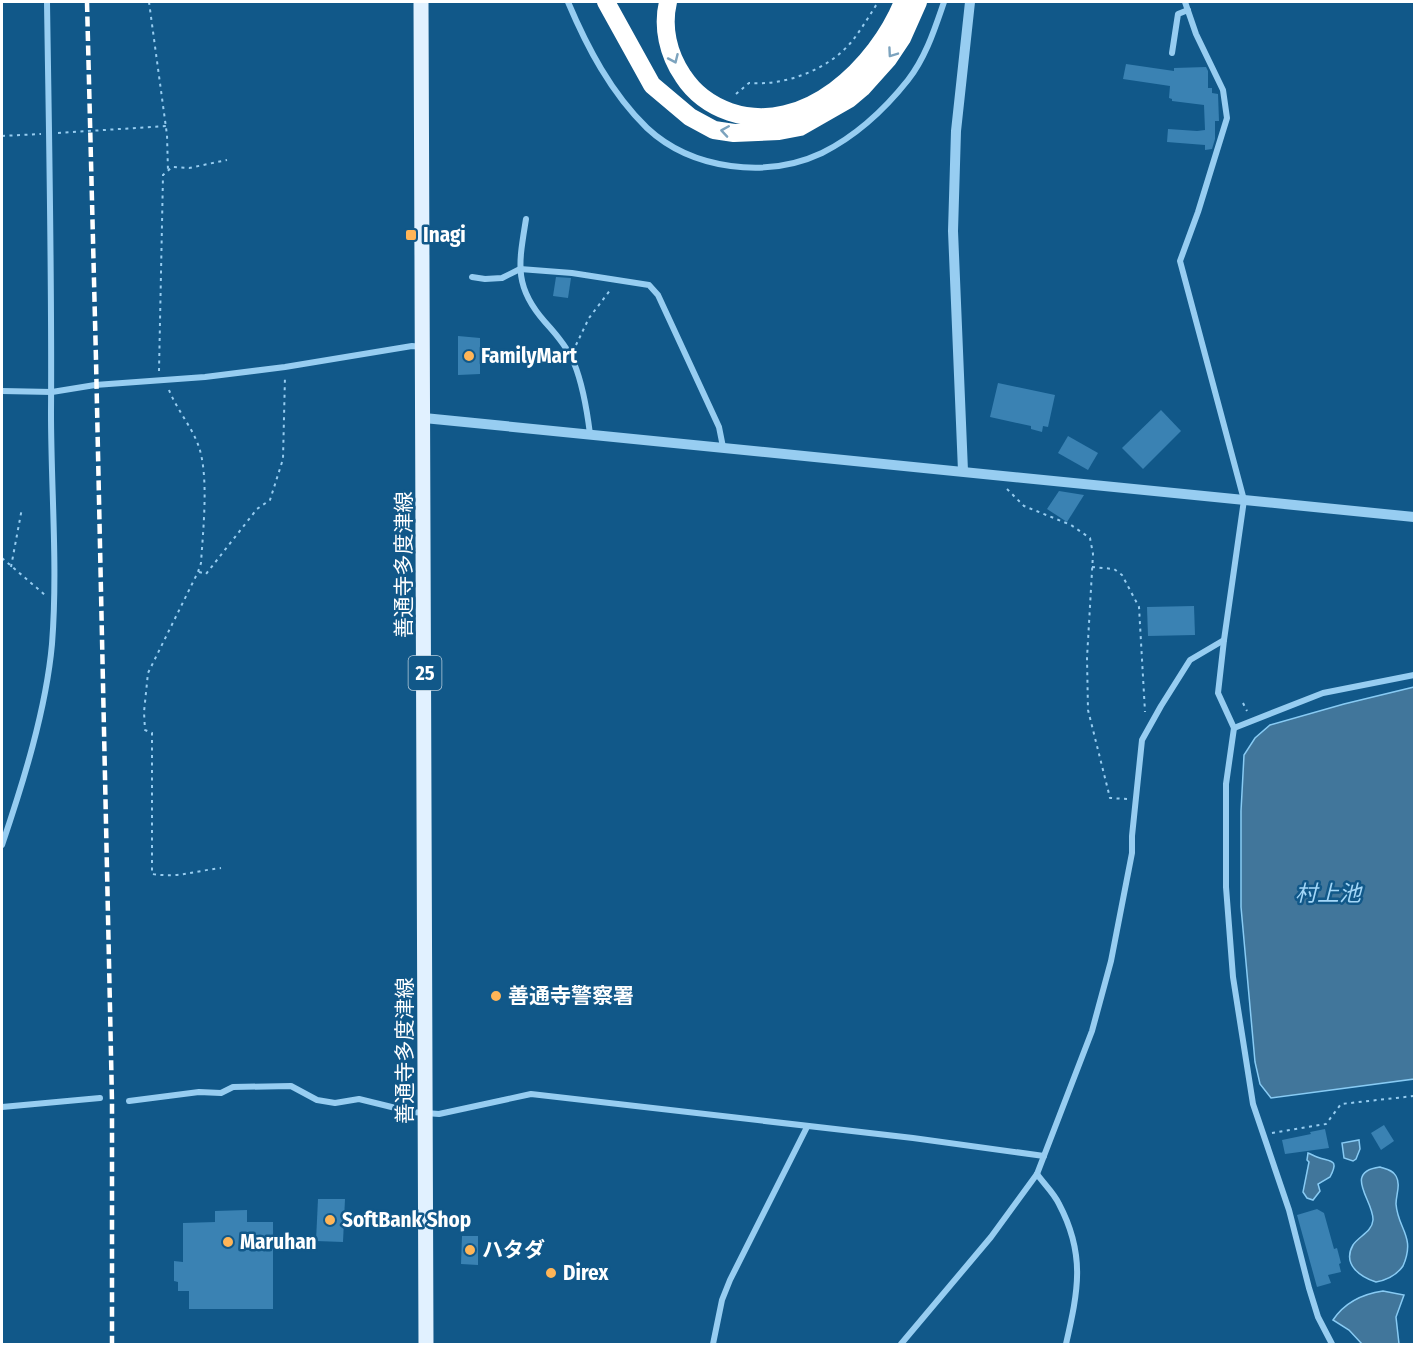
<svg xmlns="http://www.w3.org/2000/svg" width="1416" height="1346" font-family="'Fira Sans Condensed','Noto Sans JP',sans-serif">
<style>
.water{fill:#41769b;stroke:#88cbf4;stroke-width:1.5}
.building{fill:#3a82b3}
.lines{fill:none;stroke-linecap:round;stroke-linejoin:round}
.path{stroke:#97cdf1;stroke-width:2;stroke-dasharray:3 4.5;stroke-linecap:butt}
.minor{stroke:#97cdf1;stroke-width:6}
.tertiary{stroke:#97cdf1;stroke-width:10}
.primary{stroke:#e1f1ff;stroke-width:15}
.motorway{stroke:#fff;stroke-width:18}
.rail{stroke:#fff;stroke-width:4.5;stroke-dasharray:10 4.5;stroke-linecap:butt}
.oneway{stroke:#7ca3be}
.poi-dot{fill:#ffb557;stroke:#115889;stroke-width:2}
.labels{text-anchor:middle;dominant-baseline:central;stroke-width:5;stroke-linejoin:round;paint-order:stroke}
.shield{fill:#115889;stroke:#b8cddc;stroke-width:1.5}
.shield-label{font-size:20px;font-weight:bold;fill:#fff}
.poi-label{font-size:21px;font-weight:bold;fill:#fff;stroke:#115889;text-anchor:start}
.street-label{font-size:21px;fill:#fff;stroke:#115889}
.water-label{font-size:22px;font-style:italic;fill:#a3d7f8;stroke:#115889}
</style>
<rect width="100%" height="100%" fill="#115889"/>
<g class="water">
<polygon points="1414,687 1414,1079 1271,1098 1260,1084 1255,1062 1241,907 1241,811 1244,755 1255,738 1270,725 1344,704"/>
<polygon points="1359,1140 1360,1149 1356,1159 1353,1161 1344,1158 1342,1143"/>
<path d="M1308,1153c3,1 6,3 9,4 13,5 23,1 13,20l-12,7 2,7 -7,9 -6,-2 -4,-6 6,-30 -2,-2z"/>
<path d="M1380,1167c6,2 13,3 16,9 5,9 0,18 0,28 2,26 20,32 7,62 -7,10 -16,14 -27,16 -16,-5 -34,-18 -23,-37 6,-9 19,-13 20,-25 1,-19 -31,-48 7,-53z"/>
<path d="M1383,1291l21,4 -8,22 3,27h-37l-13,-14 -16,-10c12,-18 29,-26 50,-29z"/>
</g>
<g class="building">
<polygon points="1126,64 1174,71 1174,68 1206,67 1208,71 1208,88 1212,88 1212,93 1218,94 1219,121 1215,121 1215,139 1212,149 1205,150 1205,145 1167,142 1168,129 1197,131 1205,130 1204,105 1172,101 1172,99 1169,98 1170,86 1123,79"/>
<polygon points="556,277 571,278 568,298 553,296"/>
<polygon points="458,336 480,338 480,374 458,375"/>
<polygon points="998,383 1055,395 1048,427 1043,426 1042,432 1031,429 1031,426 990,417"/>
<polygon points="1161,410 1181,431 1143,469 1122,448"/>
<polygon points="1068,436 1098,453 1088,470 1058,453"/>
<polygon points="1059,491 1084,495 1067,522 1047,509"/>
<polygon points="1194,606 1195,635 1148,636 1147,607"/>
<polygon points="1384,1125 1394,1141 1381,1150 1371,1133"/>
<polygon points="1325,1129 1329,1148 1285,1154 1282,1140 1311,1134 1310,1132"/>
<polygon points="318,1199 345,1199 343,1242 316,1241"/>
<polygon points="1317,1209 1324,1213 1334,1249 1337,1248 1341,1263 1339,1264 1341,1272 1328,1275 1331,1283 1317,1287 1297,1215"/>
<polygon points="247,1210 247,1222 273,1222 273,1309 189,1309 189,1291 178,1291 178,1282 174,1281 174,1261 183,1262 183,1223 215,1222 215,1211"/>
<polygon points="462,1236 478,1236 478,1265 461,1264"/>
</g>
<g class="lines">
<g class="path">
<polyline points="149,2 167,135 168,171"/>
<path d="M736,94l13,-11c37,3 81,-14 104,-43 9,-12 17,-25 25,-38"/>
<polyline points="58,133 166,126"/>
<polyline points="2,136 41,134"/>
<polyline points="576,345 589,318 611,289"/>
<polyline points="159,371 163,175 172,167 189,168 227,160"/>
<path d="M169,390c8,20 23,37 30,57 10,31 4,83 2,116l-3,9 -50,101 -4,39 1,18 7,3v141c28,4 42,-3 69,-6"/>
<polyline points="1007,489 1024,506 1071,525 1090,538 1093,554 1087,658 1088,710 1110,798 1127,799"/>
<polyline points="2,558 45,595"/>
<polyline points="11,567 22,508"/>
<polyline points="1092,567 1114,569 1122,575 1139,607 1145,712"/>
<polyline points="199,572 206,574 257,509 270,500 283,459 285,376"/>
<polyline points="1243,703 1247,711"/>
<polyline points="1272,1133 1326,1124 1341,1104 1414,1096"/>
</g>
<g class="minor">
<path d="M568,2c19,45 43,91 79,126 45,42 120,51 175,25 34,-17 63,-44 86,-73 18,-23 27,-52 36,-78"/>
<polyline points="1172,53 1178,14 1188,10"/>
<path d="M526,219c-7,44 -13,67 19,103 11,12 23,26 29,41 9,22 13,47 16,71"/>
<polyline points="472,277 485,279 502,278 520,269 572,273 649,285 658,295 719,427 723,447"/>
<polyline points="2,391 52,392 95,385 205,377 285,367 412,346 422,347"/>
<polyline points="1224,640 1218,693 1234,728 1323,693 1414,675"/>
<polyline points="1234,728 1226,784 1226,887 1233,977 1253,1104 1289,1210 1309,1288 1318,1317 1332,1344"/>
<path d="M2,845c21,-62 44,-135 50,-201 6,-77 -1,-154 -1,-231 1,-137 -2,-274 -4,-411"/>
<polyline points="129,1101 199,1092 221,1093 233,1087 291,1086 317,1100 335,1103 359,1099 412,1112 439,1114 531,1094 913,1138 1044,1156"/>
<polyline points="2,1107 100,1098"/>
<path d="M1037,1174c7,10 17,19 22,30 27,51 19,87 7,140"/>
<polyline points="713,1344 722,1300 730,1280 807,1127"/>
<polyline points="901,1344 991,1237 1037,1174 1092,1031 1111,961 1132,853 1132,836 1142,740 1161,706 1190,660 1224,640 1244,500 1180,261 1198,212 1227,118 1223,90 1196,34 1185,2"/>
</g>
<g class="tertiary">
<polyline points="424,418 1414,517"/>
<polyline points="963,471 953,231 956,131 970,2"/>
</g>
<polyline class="primary" points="421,2 426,1344"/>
<g class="motorway">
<polyline points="606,2 652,85 690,117 714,130 734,133 779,131 800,127 849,99 862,88 888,59 902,38 918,2"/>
<path d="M668,2c-6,25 0,52 15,74 11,17 27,29 47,36 75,25 147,-46 173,-110"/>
</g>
<polyline class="rail" points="87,2 96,360 112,1101 112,1344"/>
</g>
<defs><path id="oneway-chevron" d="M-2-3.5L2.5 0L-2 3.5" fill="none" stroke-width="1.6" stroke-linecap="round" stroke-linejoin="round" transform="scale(1.5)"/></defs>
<g class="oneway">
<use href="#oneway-chevron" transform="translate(892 53) rotate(125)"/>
<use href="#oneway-chevron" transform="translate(674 59) rotate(66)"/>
<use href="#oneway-chevron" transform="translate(725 131) rotate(-171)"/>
</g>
<g class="poi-dot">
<rect x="405" y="229" width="12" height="12" rx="3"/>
<circle cx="469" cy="356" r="6"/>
<circle cx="496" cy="996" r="6"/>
<circle cx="330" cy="1220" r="6"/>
<circle cx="228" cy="1242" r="6"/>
<circle cx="470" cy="1250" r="6"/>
<circle cx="551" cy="1273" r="6"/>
</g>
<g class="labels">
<rect class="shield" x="408.5" y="656" width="33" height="34" rx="4.5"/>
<g class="shield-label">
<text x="425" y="673">25</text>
</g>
<g class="poi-label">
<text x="423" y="235">Inagi</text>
<text x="481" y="356">FamilyMart</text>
<text x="508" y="996">善通寺警察署</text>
<text x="342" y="1220">SoftBank Shop</text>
<text x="240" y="1242">Maruhan</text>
<text x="482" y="1250">ハタダ</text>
<text x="563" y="1273">Direx</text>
</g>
<g class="street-label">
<text transform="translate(404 565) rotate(-90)">善通寺多度津線</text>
<text transform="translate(405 1051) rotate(-90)">善通寺多度津線</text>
</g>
<g class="water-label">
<text x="1328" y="893">村上池</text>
</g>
</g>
<rect width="1416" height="1346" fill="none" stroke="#ffffff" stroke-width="6"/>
</svg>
